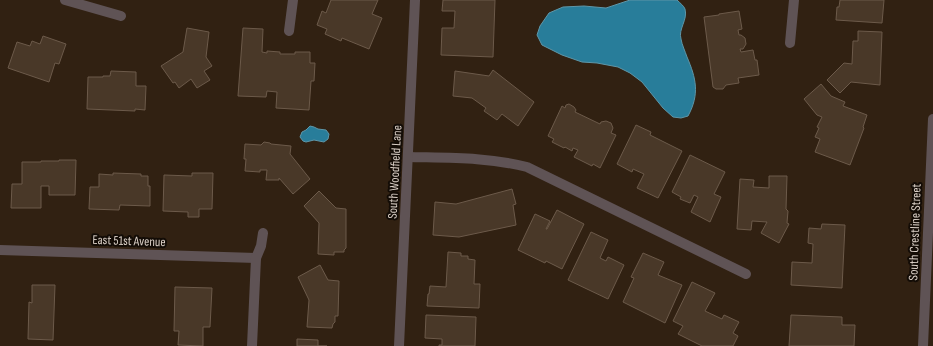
<svg xmlns="http://www.w3.org/2000/svg" width="933" height="346" font-family="'Sofia Sans Condensed',sans-serif">
<style>
.water{fill:#287d9a;stroke:#5e96a8}
.building{fill:#493828;stroke:#6c5a4a}
.lines{fill:none;stroke-linecap:round;stroke-linejoin:round}
.minor{stroke:#5f5355;stroke-width:10}
.labels{text-anchor:middle;dominant-baseline:central;stroke-width:4;stroke-linejoin:round;paint-order:stroke}
.street-label{font-size:13px;fill:#dcd1c8;stroke:#130c06}
</style>
<rect width="100%" height="100%" fill="#312112"/>
<g class="water">
<path d="M630,0h47c3,3 7,6 8,9 3,11 -7,20 -4,30 1,6 4,12 6,18 9,21 13,37 1,59l-7,2 -8,-1 -10,-9 -21,-26 -12,-9 -12,-6 -21,-4 -15,-1 -20,-7 -20,-10 -5,-10 3,-9 9,-13 14,-6 21,-1 22,2z"/>
<polygon points="310,126 314,127 318,129 326,130 329,134 328,139 324,142 314,140 306,142 303,141 300,137 302,132 306,130"/>
</g>
<g class="building">
<polygon points="331,0 378,0 372,14 382,18 369,49 342,38 341,41 325,34 327,29 317,25 322,11 326,13"/>
<polygon points="443,0 495,0 493,57 441,55 442,28 454,28 455,11 442,11"/>
<polygon points="840,0 884,0 882,23 836,20 837,7 839,7"/>
<polygon points="739,11 742,29 738,30 739,35 741,35 745,38 746,44 743,49 740,49 741,52 753,50 755,60 757,60 759,75 738,78 739,83 726,85 723,89 716,89 713,87 704,17 719,15 719,14"/>
<polygon points="187,28 209,32 206,57 212,66 204,71 210,80 197,88 191,79 179,88 175,82 173,83 161,66 183,52"/>
<polygon points="243,28 263,29 262,52 267,53 267,51 280,52 280,54 295,54 295,52 310,52 310,63 315,63 314,81 311,81 309,110 276,108 277,92 267,91 266,97 238,96"/>
<polygon points="858,31 882,32 880,85 851,82 840,93 827,80 844,63 852,64 853,41 858,41"/>
<polygon points="43,36 66,44 59,64 55,63 49,82 8,68 17,42 30,46 32,41 40,44"/>
<polygon points="493,70 534,102 518,126 502,114 497,120 484,111 486,108 472,98 453,96 455,71 489,76"/>
<polygon points="111,71 136,72 136,86 146,86 145,110 135,109 135,111 87,109 88,77 103,77 103,76 110,76"/>
<polygon points="821,84 831,96 845,102 843,106 867,115 863,127 864,128 850,165 815,152 820,139 815,137 819,128 817,127 822,117 817,115 804,99"/>
<polygon points="569,104 574,107 576,110 575,112 600,124 601,122 606,121 611,123 613,128 611,133 616,135 600,168 593,164 592,166 574,157 578,150 573,148 572,151 565,147 564,148 552,142 554,139 548,136 562,106 565,108 566,105"/>
<polygon points="636,125 651,132 650,135 682,151 658,198 637,188 644,174 633,169 632,172 617,164"/>
<polygon points="264,142 270,143 271,144 291,146 290,154 310,179 293,194 279,178 279,180 266,180 267,170 260,170 260,172 245,171 246,159 244,159 245,144 261,145"/>
<polygon points="690,155 725,172 714,194 721,197 710,222 691,212 698,197 694,195 690,203 680,199 681,197 672,192"/>
<polygon points="59,160 76,160 75,195 49,195 49,186 41,186 41,208 11,208 12,184 22,184 22,162 41,162 41,161 59,161"/>
<polygon points="113,173 141,174 141,176 148,176 148,186 150,186 150,206 120,205 119,210 89,209 90,187 99,187 99,174 113,175"/>
<polygon points="192,173 213,173 212,209 199,209 199,217 188,217 188,212 163,211 164,175 192,176"/>
<polygon points="769,176 787,176 786,209 788,211 787,223 789,224 779,243 761,233 767,222 752,221 751,230 737,229 740,179 754,180 753,187 769,188"/>
<polygon points="512,189 516,204 513,205 516,225 459,237 433,235 435,202 456,204"/>
<polygon points="319,191 336,208 346,209 346,248 344,250 344,252 334,252 334,255 318,254 319,223 304,206"/>
<polygon points="557,210 584,224 562,269 546,261 545,263 518,250 535,214 550,221 546,229 547,229"/>
<polygon points="822,224 845,225 842,288 791,285 792,262 812,263 813,244 808,243 809,228 821,229"/>
<polygon points="591,232 608,240 600,258 606,261 608,257 624,265 608,299 568,280"/>
<polygon points="448,252 461,253 461,256 468,256 468,259 475,260 474,284 480,284 479,308 427,306 428,294 429,294 430,286 446,287"/>
<polygon points="643,253 664,262 658,275 682,285 665,323 623,302 634,278 631,277"/>
<polygon points="320,265 328,280 339,281 338,316 335,316 335,322 333,324 332,328 307,327 309,300 298,277"/>
<polygon points="692,282 715,293 705,311 722,319 724,315 739,322 733,333 738,336 733,346 702,346 678,334 683,326 673,321"/>
<polygon points="32,285 55,285 53,340 28,339 29,302 32,303"/>
<polygon points="175,287 212,288 210,327 203,327 203,346 178,345 179,331 174,331"/>
<polygon points="426,315 476,317 475,346 439,346 439,345 442,345 442,339 425,338"/>
<polygon points="791,315 842,317 842,325 855,325 854,346 789,346"/>
<polygon points="297,339 318,340 318,346 327,346 297,346"/>
</g>
<g class="lines">
<g class="minor">
<polyline points="65,0 121,16"/>
<polyline points="289,31 293,0"/>
<polyline points="790,43 794,0"/>
<path d="M408,157c40,1 80,0 119,10l219,107"/>
<polyline points="0,250 256,258"/>
<polyline points="252,346 256,258 261,246 263,233"/>
<polyline points="399,346 415,0"/>
<polyline points="923,346 933,119"/>
</g>
</g>
<g class="labels">
<g class="street-label">
<text transform="translate(395 172) rotate(-87)">South Woodfield Lane</text>
<text transform="translate(915 232) rotate(-88)">South Crestline Street</text>
<text transform="translate(129 241) rotate(2)">East 51st Avenue</text>
</g>
</g>
</svg>
